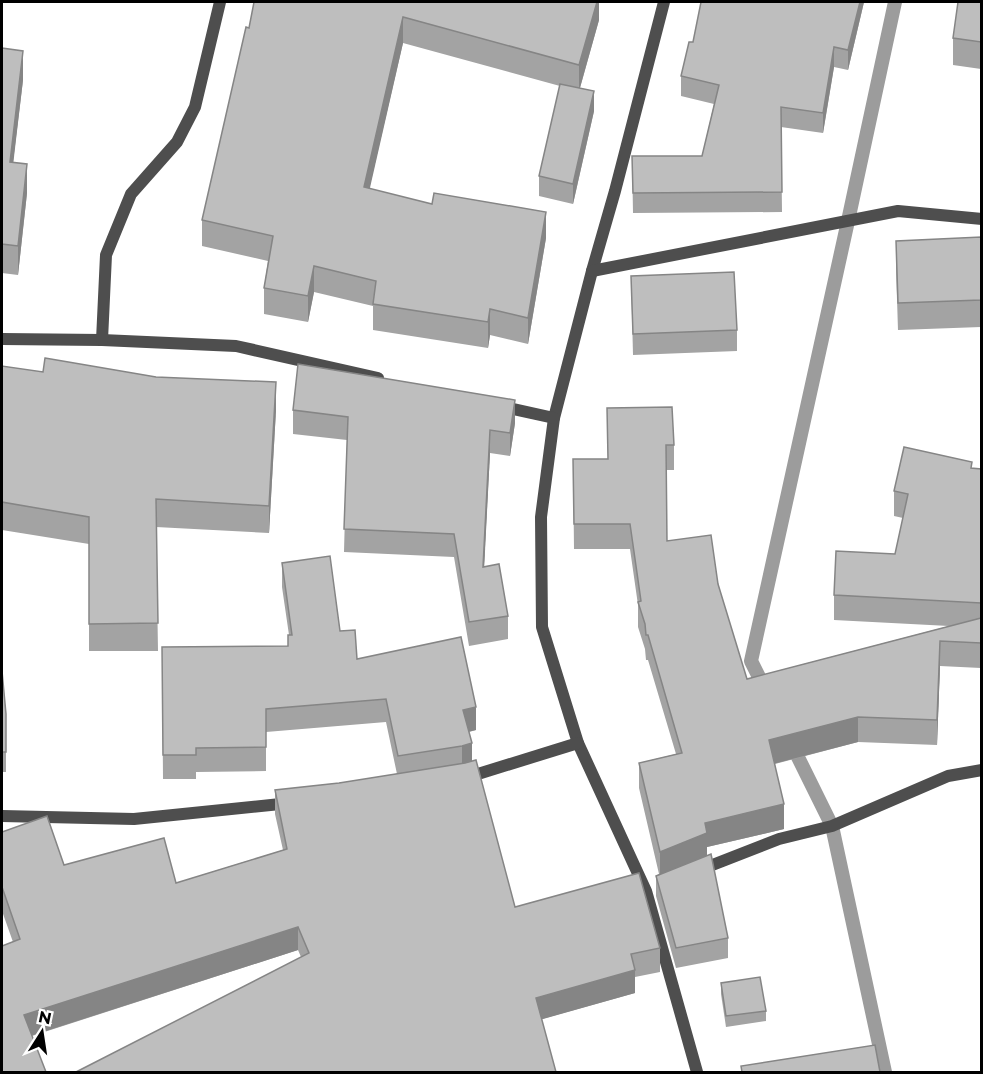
<svg xmlns="http://www.w3.org/2000/svg" width="983" height="1074" font-family="Montserrat,sans-serif">
<style>
.lines{fill:none;stroke-linecap:round;stroke-linejoin:round}
.stream{stroke:#9c9c9c;stroke-width:14}
.street{stroke:#4e4e4e;stroke-width:12}
.wall{fill:#a3a3a3}
.shaded-wall{fill:#858585}
.building{fill:#bebebe;stroke:#858585;stroke-width:1.5}
</style>
<rect width="100%" height="100%" fill="#fff"/>
<g class="lines">
<g class="stream">
<polyline points="766,691 751,661 848,221 895,2"/>
<polyline points="790,741 832,826 885,1072"/>
</g>
<g class="street">
<polyline points="664,2 615,191 592,271 554,418 541,517 542,627 578,743 646,891 697,1072"/>
<polyline points="592,271 898,211 982,219"/>
<polyline points="2,339 102,340 236,346 378,378"/>
<polyline points="102,340 106,255 131,194 177,142 195,107 220,2"/>
<polyline points="500,406 554,418"/>
<polyline points="465,778 578,743"/>
<polyline points="2,816 134,819 290,803"/>
<polyline points="697,871 779,839 832,826 948,776 982,770"/>
</g>
</g>
<g class="wall">
<polygon points="599,2 599,20 580,88 594,111 573,204 539,196 539,176 560,86 403,43 369,189 546,238 528,344 490,335 488,348 373,330 373,306 314,292 308,322 264,314 264,288 268,261 202,246 202,220 249,28"/>
<polygon points="864,2 848,70 834,67 823,133 781,127 782,212 633,213 632,156 702,156 714,104 681,96 681,76 693,42"/>
<polygon points="981,2 981,69 953,65 953,38"/>
<polygon points="2,48 23,80 13,162 27,193 18,275 2,273"/>
<polygon points="981,237 981,327 898,330 896,268 896,241"/>
<polygon points="631,276 737,330 737,351 633,355"/>
<polygon points="2,366 276,410 269,533 156,527 158,651 89,651 89,544 2,530"/>
<polygon points="607,408 674,445 674,470 666,470 667,541 718,584 747,679 949,626 834,620 834,595 895,554 903,518 894,516 894,491 972,468 981,469 981,668 940,666 937,745 858,742 775,764 784,829 707,847 707,855 728,938 728,958 676,968 656,896 656,876 659,874 639,788 639,763 676,754 648,660 646,660 645,649 638,627 638,605 630,549 574,549 573,459 608,459"/>
<polygon points="293,410 515,423 510,456 490,453 484,566 508,616 508,639 469,646 454,557 344,552 347,440 293,434"/>
<polygon points="282,563 340,631 357,659 476,730 469,732 472,761 515,907 660,948 660,972 635,977 635,993 542,1019 301,957 298,950 32,1036 2,1072 13,942 2,911 2,832 64,865 176,883 283,850 275,814 275,790 339,783 397,774 386,722 266,732 266,771 196,772 196,779 163,779 162,647 288,646 288,635 289,635 282,587"/>
<polygon points="2,671 6,714 6,772 2,772"/>
<polygon points="721,983 766,1011 766,1021 726,1027 721,994"/>
</g>
<g class="shaded-wall">
<polygon points="597,2 599,2 599,20 579,91 579,65"/>
<polygon points="860,2 864,2 848,70 848,50"/>
<polygon points="403,17 403,43 364,214 364,187"/>
<polygon points="834,47 834,67 823,133 823,113"/>
<polygon points="23,51 23,80 10,191 10,162"/>
<polygon points="594,91 594,111 573,204 573,184"/>
<polygon points="27,164 27,193 18,275 18,246"/>
<polygon points="546,212 546,238 528,344 528,318"/>
<polygon points="314,266 314,292 308,322 308,296"/>
<polygon points="490,309 490,335 488,348 488,322"/>
<polygon points="276,382 276,410 269,533 269,506"/>
<polygon points="515,400 515,423 510,456 510,433"/>
<polygon points="490,430 490,453 483,590 483,567"/>
<polygon points="940,641 940,666 937,745 937,720"/>
<polygon points="476,707 476,730 463,733 463,710"/>
<polygon points="858,717 858,742 769,765 769,740"/>
<polygon points="472,743 472,767 462,770 462,746"/>
<polygon points="784,804 784,829 707,847 707,858 660,877 660,852 705,823"/>
<polygon points="298,927 298,950 24,1038 24,1015"/>
<polygon points="635,970 635,993 536,1021 536,998"/>
</g>
<g class="building">
<polygon points="254,2 597,2 579,65 403,17 364,187 432,204 434,193 546,212 528,318 490,309 488,322 373,304 376,281 314,266 308,296 264,288 273,236 202,220 246,27 249,28"/>
<polygon points="701,2 860,2 848,50 834,47 823,113 781,107 782,192 633,193 632,156 702,156 719,85 681,76 689,42 693,42"/>
<polygon points="958,2 981,2 981,42 953,38"/>
<polygon points="2,48 23,51 10,162 27,164 18,246 2,244"/>
<polygon points="560,84 594,91 573,184 539,176"/>
<polygon points="981,237 981,300 898,303 896,241"/>
<polygon points="734,272 737,330 633,334 631,276"/>
<polygon points="45,358 156,377 276,382 269,506 156,499 158,623 89,624 89,517 2,502 2,366 43,372"/>
<polygon points="298,364 515,400 510,433 490,430 483,567 499,564 508,616 469,622 454,534 344,529 348,417 293,410"/>
<polygon points="672,407 674,445 666,445 667,541 711,535 718,584 747,679 981,618 981,643 940,641 937,720 858,717 769,740 784,804 705,823 707,833 660,852 639,763 682,753 648,635 646,635 645,624 638,602 641,601 630,524 574,524 573,459 608,459 607,408"/>
<polygon points="904,447 972,462 971,468 981,469 981,603 834,595 836,551 895,554 908,494 894,491"/>
<polygon points="330,556 340,631 355,630 357,659 461,637 476,707 463,710 472,743 462,746 398,756 386,699 266,709 266,747 196,748 196,755 163,755 162,647 288,646 288,635 292,635 282,563"/>
<polygon points="2,671 6,714 6,752 2,752"/>
<polygon points="476,760 515,907 639,873 660,948 631,954 635,970 536,998 556,1072 76,1072 309,953 298,927 24,1015 46,1072 2,1072 2,946 20,939 2,887 2,832 47,816 64,865 164,838 176,883 287,849 275,790 339,783 465,763"/>
<polygon points="711,854 728,938 676,948 656,876"/>
<polygon points="760,977 766,1011 726,1016 721,983"/>
<polygon points="875,1045 880,1072 742,1072 741,1066"/>
</g>
<rect width="983" height="1074" fill="none" stroke="#000000" stroke-width="6"/>
<g transform="translate(42 1032) rotate(12)" stroke="#ffffff" stroke-width="4.5" paint-order="stroke">
<path d="M0-4.5L10 22L0 15L-10 22Z" fill="#000000"/>
<text y="-9" font-size="16" font-weight="bold" text-anchor="middle" fill="#000000">N</text>
</g>
</svg>
